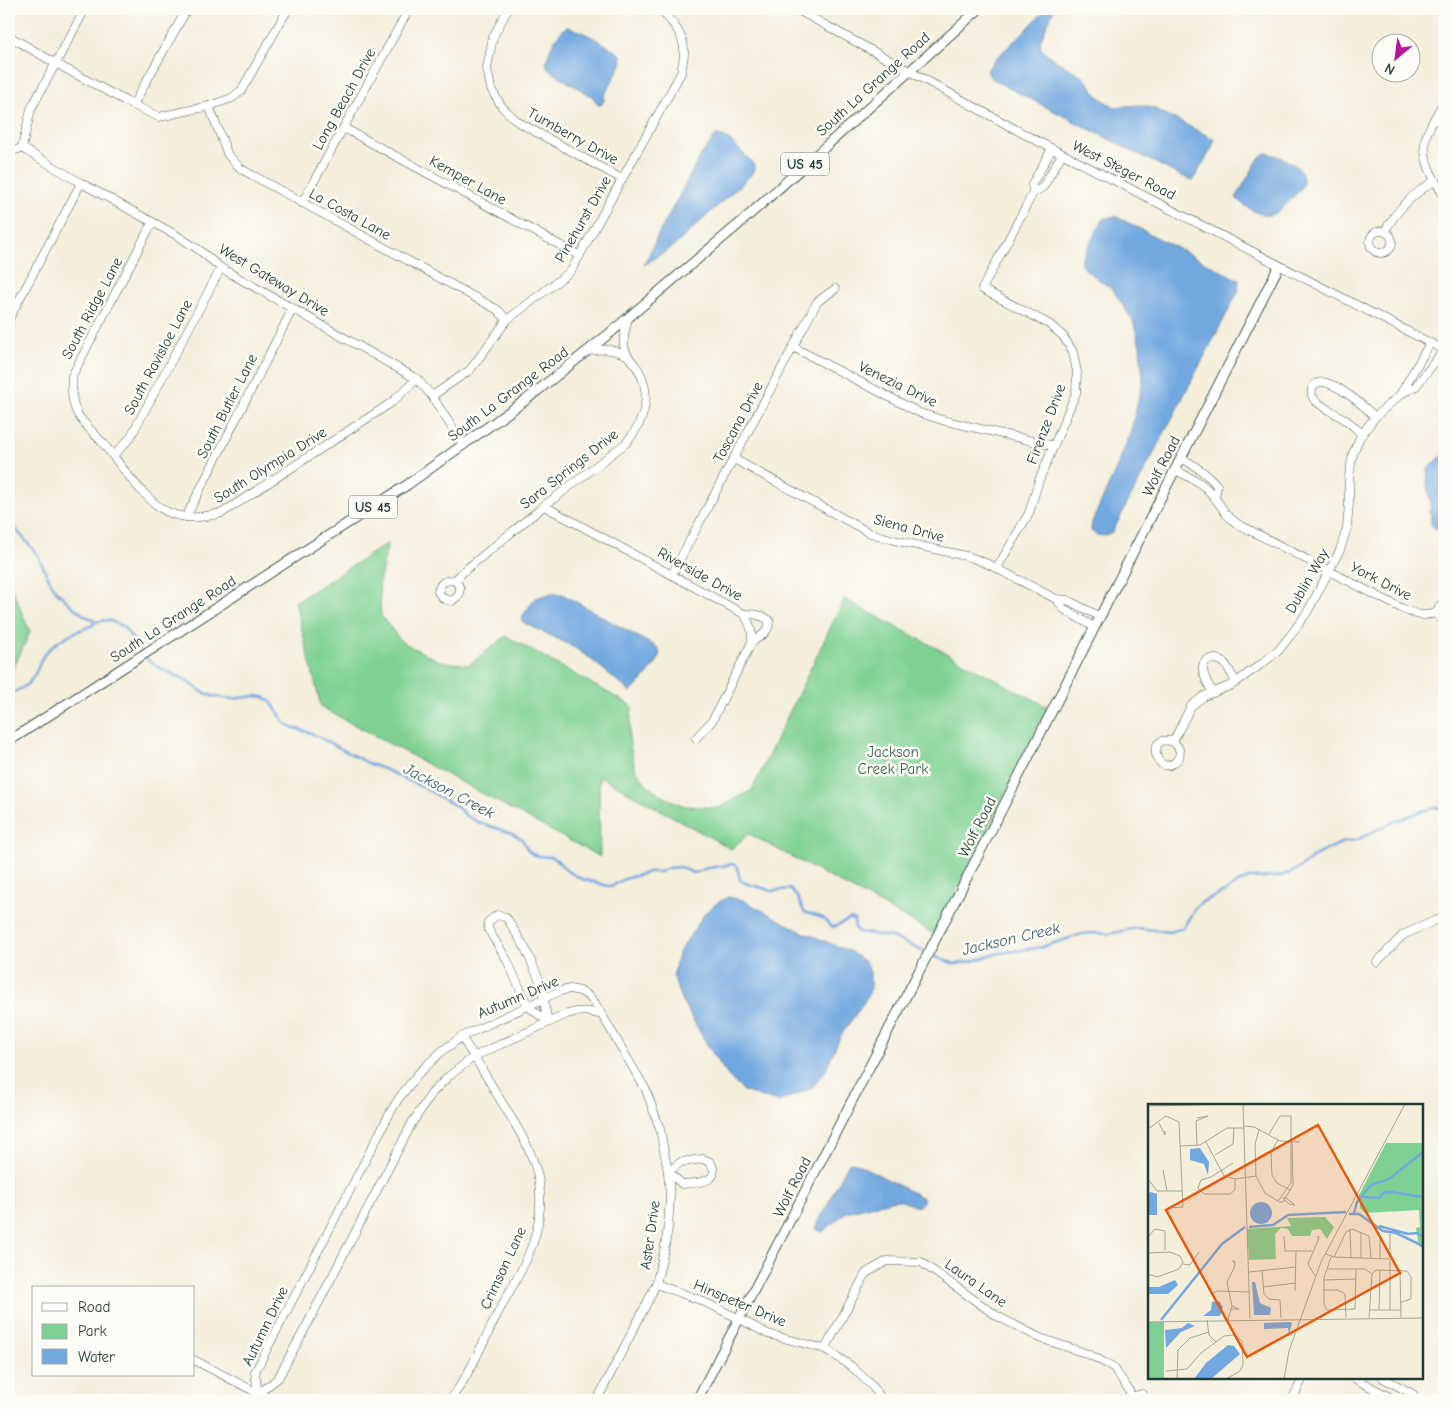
<svg xmlns="http://www.w3.org/2000/svg" width="1453" height="1409" font-family="'Comic Neue',sans-serif">
<style>
.green{fill:#7fd193;stroke:#4f8764}
.water{fill:#72a8e0;stroke:#48728a}
.lines{fill:none;stroke-linecap:round;stroke-linejoin:round}
.stream{stroke:#72a8e0;stroke-width:2.5}
.minor-casing{stroke:#3f584d;stroke-width:9}
.major-casing{stroke:#3f584d;stroke-width:11}
.minor{stroke:#fff;stroke-width:8}
.major{stroke:#fff;stroke-width:9}
.labels{text-anchor:middle;dominant-baseline:central;stroke-width:5;stroke-linejoin:round;paint-order:stroke}
.shield{fill:#fdfcf7;stroke:#62766e;stroke-width:1}
.shield-label{font-size:14px;font-weight:bold;fill:#1f3d34}
.street-label{font-size:15px;fill:#1f3d34;stroke:#fdfcf7}
.park-label{font-size:15px;fill:#37624c;stroke:#fdfcf7}
.water-label{font-size:16px;font-style:italic;fill:#385d68;stroke:#fdfcf7}
.inset-river{fill:none;stroke:#72a8e0;stroke-width:2.5}
.inset-road{fill:none;stroke:#9fa798;stroke-width:1}
.view{fill:#e8590c;fill-opacity:0.15;stroke:#e8590c;stroke-width:2.5}
.inset-edge{fill:none;stroke:#1f3d34;stroke-width:2.5}
</style>
<rect width="100%" height="100%" fill="#fdfcf7"/>
<filter id="ink" filterUnits="userSpaceOnUse"><feTurbulence type="fractalNoise" baseFrequency=".02" numOctaves="2"/><feDisplacementMap in="SourceGraphic" scale="10" xChannelSelector="R" yChannelSelector="G"/><feConvolveMatrix kernelMatrix="1 2 1 2 8 2 1 2 1" color-interpolation-filters="sRGB"/></filter>
<filter id="wash" filterUnits="userSpaceOnUse"><feTurbulence type="fractalNoise" baseFrequency=".0096" numOctaves="4" result="noise"/><feDisplacementMap in="SourceGraphic" scale="20" xChannelSelector="R" yChannelSelector="G"/><feGaussianBlur stdDeviation="1.12" result="paint"/><feColorMatrix in="noise" values="0 0 0 0 0 0 0 0 0 0 0 0 0 0 0 0 0 1.4 0 .05"/><feComposite in="paint" operator="in"/></filter>
<g filter="url(#wash)">
<rect width="100%" height="100%" fill="#f4eedb"/>
<g class="green">
<polygon points="388,543 379,583 381,616 402,642 439,661 469,665 506,636 632,706 629,739 635,768 647,785 666,798 685,806 719,808 752,790 844,599 1048,707 935,934 749,834 731,849 599,776 600,857 321,707 295,602"/>
<polygon points="9,581 30,632 9,678"/>
</g>
<g class="water">
<polygon points="1046,9 1054,9 1040,41 1041,49 1056,61 1083,76 1099,97 1114,107 1140,105 1153,108 1214,139 1212,148 1193,180 1181,176 1001,84 990,77 987,71 993,61 1027,29"/>
<path d="M566,27c13,1 45,20 55,28l1,5 -1,5 -17,31v5l-3,4h-3l-5,-8 -38,-23 -8,-7c-2,-12 9,-32 19,-40z"/>
<polygon points="717,134 732,142 751,161 754,165 754,169 751,175 673,247 644,265 658,235 701,155"/>
<path d="M1266,153c14,3 43,13 36,33 -2,5 -9,11 -13,15 -4,5 -12,13 -18,14 -12,2 -27,-9 -35,-17l23,-40z"/>
<path d="M1115,216l124,64 -1,12 -126,241c-9,3 -12,5 -21,-2l1,-9 22,-48 16,-39 13,-55 -3,-34 -7,-25 -20,-31 -27,-20 -6,-8 23,-43z"/>
<polygon points="1444,454 1444,532 1436,529 1431,525 1430,499 1427,486 1428,469"/>
<path d="M549,594h13l96,54c2,4 2,8 0,12 -5,8 -20,27 -28,32 -18,-15 -35,-31 -55,-44 -17,-10 -35,-16 -52,-26l-1,-5 13,-19z"/>
<polygon points="728,897 743,900 798,930 851,952 866,963 870,972 871,989 864,1002 840,1037 825,1071 812,1088 778,1102 743,1091 728,1076 708,1046 681,999 673,977 678,954 705,913 717,903"/>
<polygon points="851,1162 856,1163 919,1196 923,1198 923,1202 918,1207 899,1200 894,1200 846,1212 824,1231 821,1232 816,1229 819,1221 848,1164"/>
</g>
<g class="lines">
<g class="stream">
<polyline points="9,521 37,554 48,577 56,591 72,606 85,616 93,619 95,622"/>
<path d="M9,694c15,-6 21,-9 28,-24 2,-5 4,-11 7,-15 12,-16 31,-23 49,-30l2,-3 13,-2 16,7 14,20 11,14 13,8 25,12 14,10 11,5 19,3 25,-3 8,1 7,5 15,22 8,4 17,5 59,31 16,6 36,17 34,19 10,10 14,7 31,10 11,6 5,10 5,5 7,2 12,1 6,3 10,11 15,8 26,7 6,-1 10,-6 25,-7h11l8,-4 12,-1 13,6 5,-1 5,-3 30,-5 4,2 3,14 5,3 28,8 17,-2 8,9 6,14 19,6 7,8 4,1 16,-8 4,1 1,9 3,3 34,5 46,21 17,6 18,-3 27,-8 42,-6 40,-13 11,-1 16,1 22,-5 8,-1 31,4 13,-4 13,-21 6,-5 23,-10 11,-8 13,-6 27,-1 14,-4 11,-6 15,-12 25,-12 18,-4 27,-14 36,-14 22,-5"/>
</g>
</g>
</g>
<g filter="url(#ink)">
<g class="lines">
<defs>
<g id="minor">
<polyline points="508,9 493,37 487,68 491,89 502,107 518,122 622,179"/>
<path d="M796,9l228,125 420,216 -28,36 -15,8 -26,23 -15,20 -7,16 -4,24v26l-2,25 -7,22 -32,61 -15,21 -15,19 -18,14 -28,20 -28,11 -13,10 -18,36c-28,-10 -18,36 2,20 8,-6 5,-15 -2,-20"/>
<polyline points="9,36 55,63 133,105 159,117 209,106 232,98 241,91 288,9"/>
<path d="M1444,101c-5,10 -15,25 -18,36 -5,22 7,41 18,59"/>
<polyline points="133,105 187,9"/>
<polyline points="209,106 228,155 241,169 498,310 507,320"/>
<polyline points="344,128 580,256"/>
<polyline points="22,148 81,183 176,235 198,249 221,268 417,379 432,396 463,445"/>
<polyline points="22,148 31,109 85,9"/>
<polyline points="9,152 22,148"/>
<polyline points="1033,193 1032,184 1052,149"/>
<polyline points="302,203 409,9"/>
<path d="M152,223l-80,153c0,13 -1,25 5,37 5,10 18,21 25,29 17,20 44,62 68,71 18,7 34,4 52,0l169,-110 26,-24"/>
<circle cx="1381" cy="242" r="11"/>
<path d="M1385,231c12,-22 28,-37 49,-50"/>
<polyline points="9,319 81,183"/>
<polyline points="793,347 920,413 942,420 1054,446"/>
<path d="M588,351c17,-2 22,-3 39,4"/>
<polyline points="1401,393 1430,343"/>
<path d="M432,396l38,-26 37,-50 64,-49 110,-198c1,-7 3,-14 3,-20 1,-19 -13,-32 -25,-44"/>
<path d="M1362,434c-6,-5 -11,-11 -18,-15 -8,-6 -23,-12 -29,-19 -3,-3 -4,-7 -3,-11 8,-23 54,19 63,28"/>
<polyline points="113,456 130,438 221,268"/>
<path d="M1181,458c14,7 25,15 36,27l-2,13"/>
<polyline points="734,459 870,533 898,541 970,557 988,564 1056,599 1067,600 1099,616"/>
<path d="M1175,470l22,11 9,7 9,10 11,16 10,9 165,85c14,6 22,10 37,4"/>
<path d="M544,506l200,108c6,9 9,17 8,28l-40,79 -16,17"/>
<polyline points="186,517 293,308"/>
<polyline points="997,568 1029,513 1038,483 1076,393 1077,372 1073,352 1063,336 1049,324 982,289 1033,193 1043,187 1062,154"/>
<polyline points="672,574 817,302 835,289"/>
<path d="M455,580l5,8 -1,7 -7,6 -8,-2 -6,-7c2,-10 7,-12 17,-12l9,-9 80,-65 82,-63c17,-19 27,-47 13,-72 -5,-9 -14,-15 -15,-26 -1,-9 2,-18 4,-27"/>
<polyline points="1056,599 1065,610 1094,627"/>
<path d="M1444,601c-8,7 -8,16 0,23"/>
<path d="M744,614c9,0 17,0 25,6 1,12 -8,16 -17,22"/>
<path d="M1213,693c-5,-9 -19,-31 -2,-34 4,-1 9,1 12,3 5,4 9,14 13,20"/>
<polygon points="497,915 505,917 508,920 525,948 543,988 543,998 548,1022 528,1006 507,960 488,929 488,922"/>
<polyline points="1377,962 1403,935 1434,921 1444,918"/>
<path d="M703,1159l7,3c14,21 -15,21 -28,22l-14,-12 13,-10z"/>
<polyline points="656,1284 700,1300 740,1319 768,1334 825,1349 851,1366 873,1387 882,1400"/>
<polyline points="825,1349 866,1273 887,1261 921,1262 997,1316 1040,1338 1088,1354 1113,1367 1129,1390 1131,1400"/>
<polyline points="194,1360 271,1400"/>
<polyline points="1354,1378 1395,1400"/>
<polyline points="1383,1378 1413,1394 1417,1400"/>
<polyline points="258,1394 255,1372 391,1111 399,1098 418,1074 441,1052 461,1037 560,991 570,989 580,991 587,995 595,1003 646,1090 660,1129 668,1172 670,1196 668,1228 664,1251 656,1284 647,1303 597,1400"/>
<polyline points="1131,1397 1142,1394"/>
<path d="M255,1400l3,-6 20,-16 30,-55 104,-200 20,-30 17,-17 26,-20 92,-42c13,-4 22,-3 35,1"/>
<path d="M450,1400c21,-27 35,-62 51,-93 13,-24 29,-49 35,-75 14,-55 -8,-87 -35,-131 -13,-22 -26,-44 -40,-64"/>
<polyline points="1292,1400 1303,1378"/>
</g>
<g id="major">
<polyline points="9,741 407,485 527,399 610,333 739,224 979,9"/>
<polyline points="697,1400 931,948 1279,266"/>
</g>
</defs>
<use href="#minor" class="minor-casing"/>
<use href="#major" class="major-casing"/>
<use href="#minor" class="minor"/>
<use href="#major" class="major"/>
</g>
</g>
<g class="labels">
<g class="shield">
<rect x="781" y="152.5" width="48" height="23" rx="4"/>
<rect x="349" y="495.5" width="48" height="23" rx="4"/>
</g>
<g class="shield-label">
<text x="805" y="164">US 45</text>
<text x="373" y="507">US 45</text>
</g>
<g class="street-label">
<text transform="translate(873 84) rotate(-42)">South La Grange Road</text>
<text transform="translate(344 99) rotate(-61)">Long Beach Drive</text>
<text transform="translate(573 136) rotate(29)">Turnberry Drive</text>
<text transform="translate(1124 170) rotate(27)">West Steger Road</text>
<text transform="translate(468 180) rotate(29)">Kemper Lane</text>
<text transform="translate(350 214) rotate(29)">La Costa Lane</text>
<text transform="translate(583 219) rotate(-60)">Pinehurst Drive</text>
<text transform="translate(274 280) rotate(31)">West Gateway Drive</text>
<text transform="translate(92 308) rotate(-62)">South Ridge Lane</text>
<text transform="translate(158 357) rotate(-62)">South Ravisloe Lane</text>
<text transform="translate(898 384) rotate(26)">Venezia Drive</text>
<text transform="translate(508 394) rotate(-37)">South La Grange Road</text>
<text transform="translate(227 406) rotate(-63)">South Butler Lane</text>
<text transform="translate(738 422) rotate(-62)">Toscana Drive</text>
<text transform="translate(1046 424) rotate(-69)">Firenze Drive</text>
<text transform="translate(270 465) rotate(-32)">South Olympia Drive</text>
<text transform="translate(1161 466) rotate(-63)">Wolf Road</text>
<text transform="translate(569 469) rotate(-38)">Sara Springs Drive</text>
<text transform="translate(909 528) rotate(15)">Siena Drive</text>
<text transform="translate(700 574) rotate(29)">Riverside Drive</text>
<text transform="translate(1307 581) rotate(-60)">Dublin Way</text>
<text transform="translate(1381 581) rotate(27)">York Drive</text>
<text transform="translate(173 619) rotate(-33)">South La Grange Road</text>
<text transform="translate(977 827) rotate(-63)">Wolf Road</text>
<text transform="translate(518 997) rotate(-23)">Autumn Drive</text>
<text transform="translate(792 1187) rotate(-63)">Wolf Road</text>
<text transform="translate(650 1235) rotate(-82)">Aster Drive</text>
<text transform="translate(503 1268) rotate(-65)">Crimson Lane</text>
<text transform="translate(976 1283) rotate(35)">Laura Lane</text>
<text transform="translate(740 1303) rotate(23)">Hinspeter Drive</text>
<text transform="translate(265 1326) rotate(-64)">Autumn Drive</text>
</g>
<g class="park-label">
<text x="893" y="752">Jackson<tspan x="893" dy="17">Creek Park</tspan></text>
</g>
<g class="water-label">
<text transform="translate(449 791) rotate(28)">Jackson Creek</text>
<text transform="translate(1011 939) rotate(-13)">Jackson Creek</text>
</g>
</g>
<g transform="translate(1148 1104)">
<rect width="275" height="275" fill="#f4eedb"/>
<path d="M238,39h37v105l-4,-2 -3,-18 4,-1 -1,-17 -54,3 -5,-5 -1,-13zM177,113l9,10 -7,12 -7,-10 -8,1 -2,6h-18l-4,-7 -7,-1 -6,6 1,25 -27,1 -2,-31 44,-3 -4,-8zM0,218h16v57h-16z" fill="#7fd193"/>
<path d="M52,44l9,14 -1,13 -4,-11 -14,-4v-11zM3,88l6,2v21h-9v-22zM102 109a11 11 0 1 1 22 0a11 11 0 1 1-22 0ZM27,176l3,5 -10,9h-20v-7h11zM104,178h3l5,21 11,5 -1,7h-16zM71,197l4,6 -3,9h-17l8,-6 1,-8zM40,219l7,3 -14,6 -15,16 -1,-18 17,-2zM116,219l26,-1 2,1 -3,11 -1,-6 -24,1zM80,241l6,1 6,8 -29,25h-17l12,-16z" fill="#72a8e0"/>
<path class="inset-river" d="M215,93l16,1 4,-5 7,-1 33,5M206,109l3,-11 14,-17 18,-6 34,-27M201,110h10l24,17 13,2 27,13M231,122l29,8 9,-1 6,4M101,123l24,-2 15,-10 58,-3M13,216l61,-76 23,-17"/>
<path class="inset-road" d="M95,0l7,215M0,2l87,-2M11,19l6,12v-4M96,22l10,1 26,14 20,1M0,25l18,-13 13,6 4,85M111,26l-4,14 1,32 9,17 13,8M121,30l11,-18h11v67l-13,18M130,36l-7,12 1,23 5,8 13,7M58,38l18,34 11,3 21,-3M49,41l-1,-24 12,-5 -11,2M33,42l19,-1 27,-17h17M67,51l18,-11 1,-16M85,59l-22,14 -10,3 -3,8 6,6h26l5,-4v-11M15,66l4,21M0,75l9,12h26M135,94h3l9,7 -6,-1zM131,98h4l10,-17 -1,-43M20,104l15,-1M202,125l1,29M242,130v76M136,132l1,15h27M232,132v22M0,133l7,-8 10,2v19M0,149l22,-1 10,4 3,6 -4,7 -22,8 -9,-3M178,150l8,3 55,2M183,153l-7,21v27l3,5 28,-1 1,-40M186,153l12,-25 6,-3 17,7 2,22M213,154v-26M35,160l7,1 9,-13M180,165h37l7,5M252,166l1,48M114,167l2,23 5,5 11,1 1,18M101,168l47,-5M224,170l4,-4 31,1 4,6v22l-10,3M167,172l-7,-12 11,-26 -1,-2v2M176,176l32,-1M115,183l33,-4M176,186h14l7,4 1,24M147,187l1,-39M65,188l-2,2 6,-3 32,1M83,205h8l-7,-3M222,206h31M231,206l1,-40M221,214l3,-44M59,216l2,15 7,7M80,216l4,-14 -5,-24 7,-14 1,-6 -2,-2 1,3M0,218l275,-4M18,267l21,-2 14,-16 23,-17 9,-1 9,6 1,24 -3,6 -14,8M29,275l1,-29 12,-12 19,-6M136,275l5,-28 32,-89 84,-158"/>
<path class="view" d="M170,21l82,148 -153,84 -81,-147z"/>
<rect width="275" height="275" class="inset-edge"/>
</g>
<rect width="1453" height="1409" fill="none" stroke="#fdfcf7" stroke-width="30"/>
<rect x="32" y="1286" width="162" height="90" fill="#fdfcf7" stroke="#a4b0a9"/>
<rect x="42" y="1303" width="25" height="8" fill="#ffffff" stroke="#a4b0a9"/>
<text x="78" y="1312" font-size="15" fill="#1f3d34">Road</text>
<rect x="42" y="1324" width="25" height="15" fill="#7fd193" stroke="#a4b0a9"/>
<text x="78" y="1336" font-size="15" fill="#1f3d34">Park</text>
<rect x="42" y="1349" width="25" height="15" fill="#72a8e0" stroke="#a4b0a9"/>
<text x="78" y="1362" font-size="15" fill="#1f3d34">Water</text>
<g transform="translate(1396 58) rotate(209)"><circle r="24" fill="#fdfcf7" stroke="#a4b0a9"/>
<path d="M0-4L9 19L0 12L-9 19Z" fill="#b5179e"/>
<text y="-8" font-size="14" font-weight="bold" text-anchor="middle" fill="#1f3d34">N</text>
</g>
</svg>
